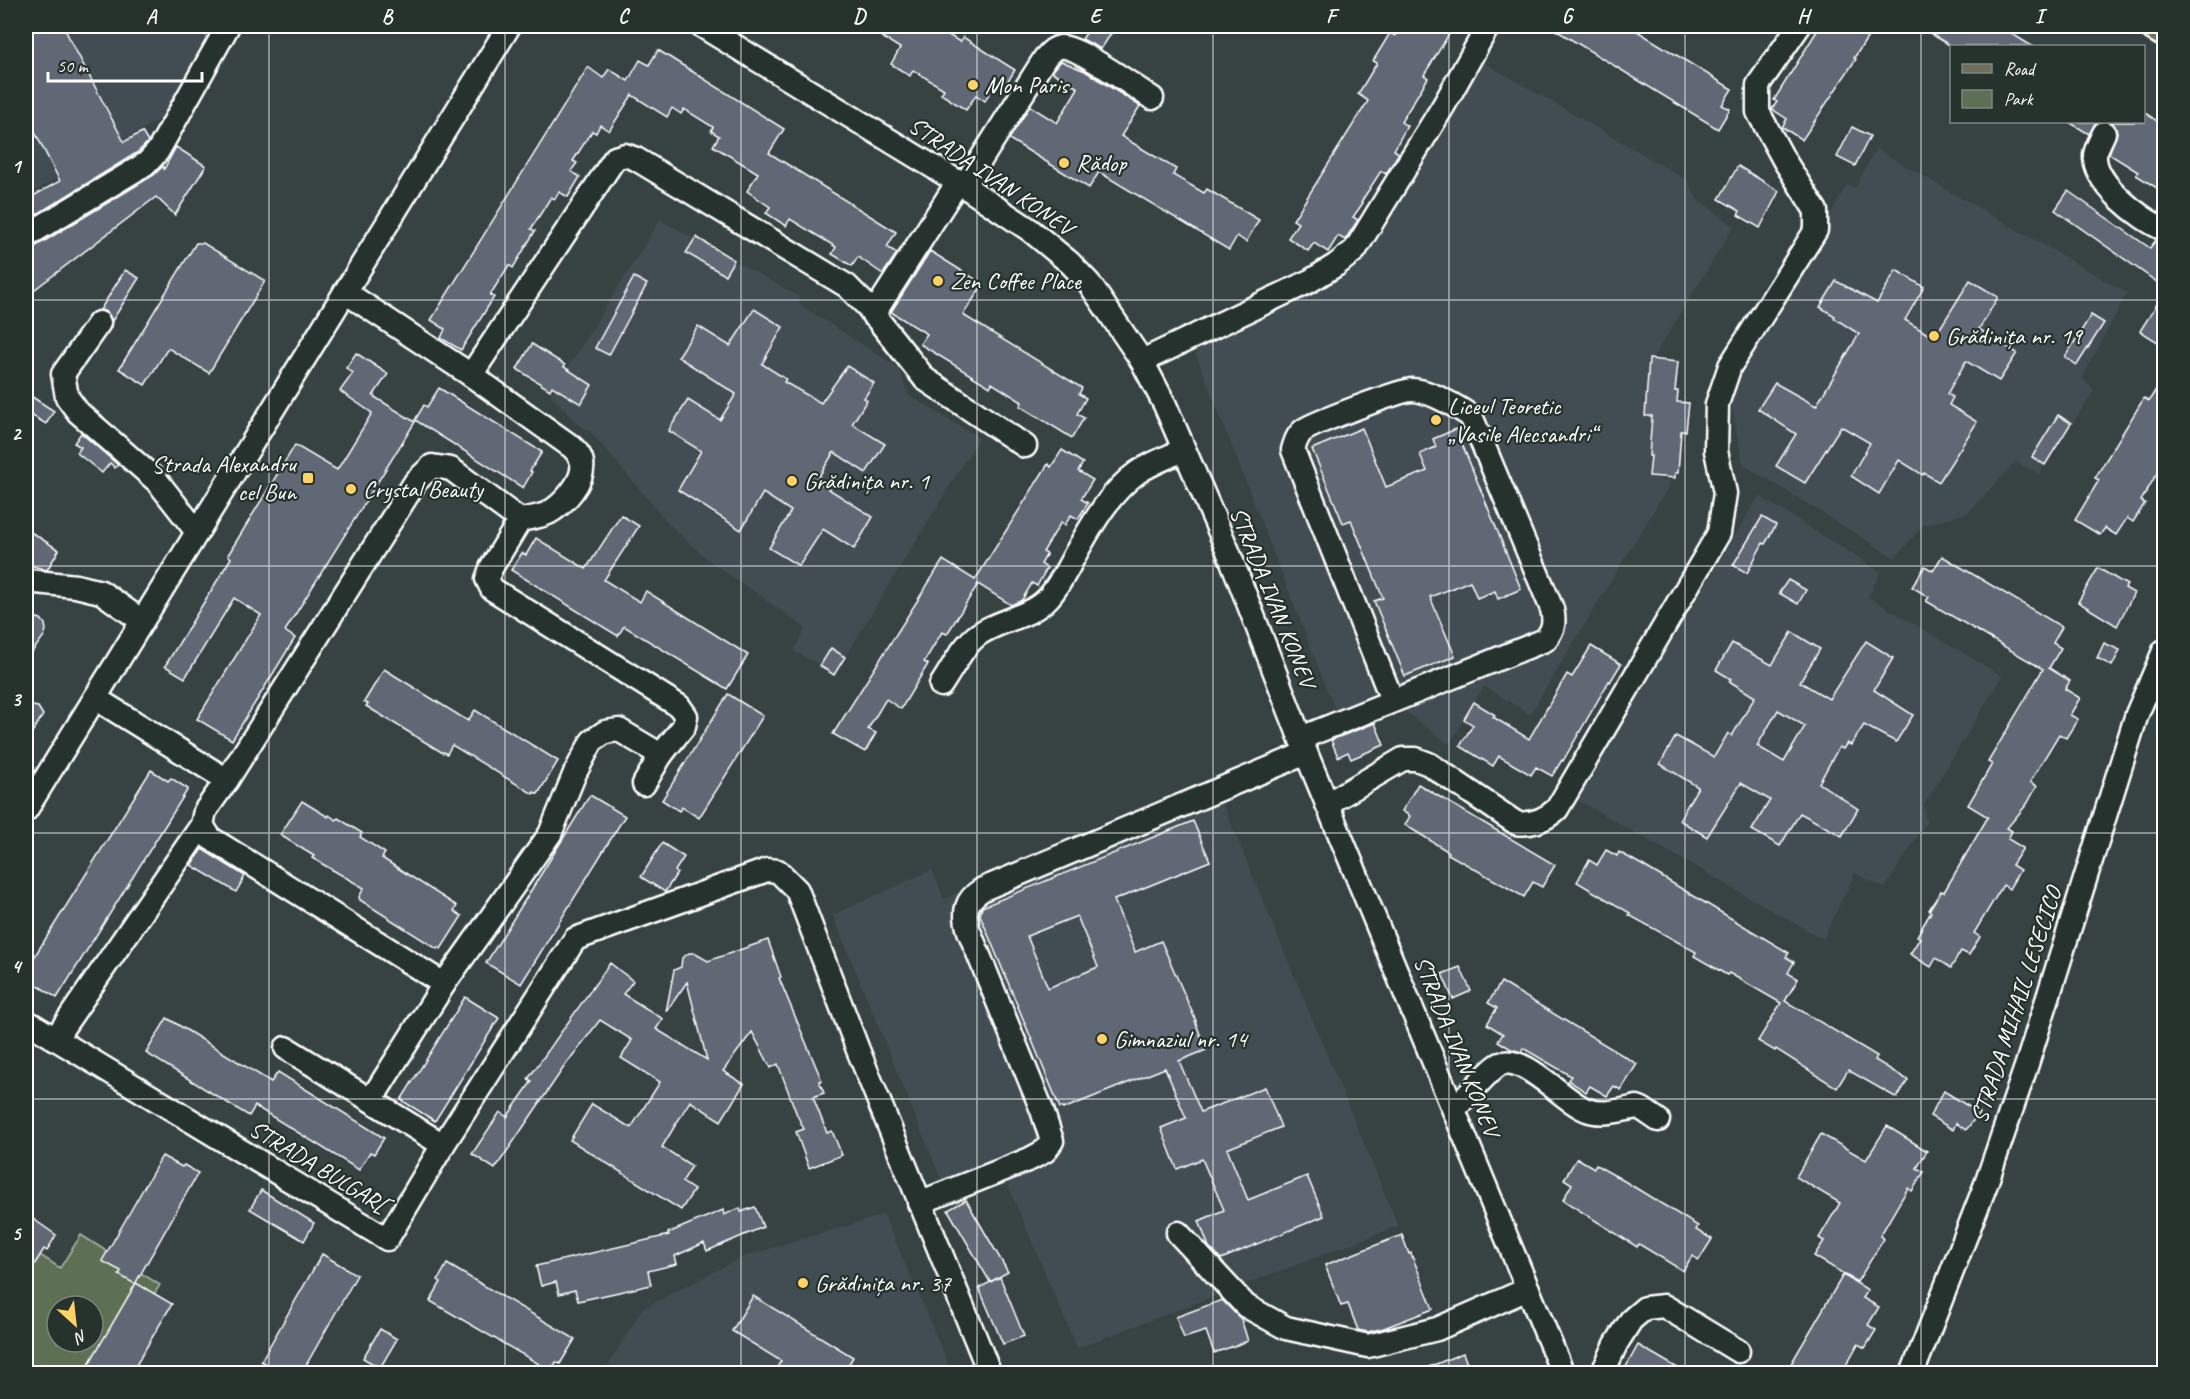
<svg xmlns="http://www.w3.org/2000/svg" width="2190" height="1399" font-family="Caveat,sans-serif">
<style>
.built{fill:#434e52}
.green{fill:#5d7053;stroke:#aeb8a9;stroke-width:1.5;fill-rule:evenodd}
.building{fill:#606876;stroke:#fff;stroke-width:1.5;fill-rule:evenodd}
.lines{fill:none;stroke-linecap:round;stroke-linejoin:round}
.minor-casing{stroke:#fff;stroke-width:27}
.major-casing{stroke:#fff;stroke-width:33}
.minor{stroke:#26332d;stroke-width:22}
.major{stroke:#706f59;stroke-width:28}
.grid{fill:none;stroke:#fff;stroke-width:1.5;stroke-opacity:0.55}
.poi-dot{fill:#ffd166;stroke:#26332d;stroke-width:2}
.labels{text-anchor:middle;dominant-baseline:central;stroke-width:4.5;stroke-linejoin:round;paint-order:stroke}
.poi-label{font-size:24px;fill:#fff;stroke:#26332d;text-anchor:start}
.street-label{font-size:24px;fill:#fff;stroke:#26332d}
.neatline{fill:none;stroke:#fff;stroke-width:2}
.grid-label{font-size:20px;text-anchor:middle;font-weight:bold;fill:#fff}
</style>
<rect width="100%" height="100%" fill="#374343"/>
<filter id="ink" filterUnits="userSpaceOnUse"><feTurbulence type="fractalNoise" baseFrequency=".0167" numOctaves="2"/><feDisplacementMap in="SourceGraphic" scale="12" xChannelSelector="R" yChannelSelector="G"/><feConvolveMatrix kernelMatrix="1 2 1 2 8 2 1 2 1" color-interpolation-filters="sRGB"/></filter>
<g filter="url(#ink)">
<g class="built">
<polygon points="26,26 219,26 169,114 26,196"/>
<polygon points="1478,59 1687,180 1698,200 1734,226 1651,361 1650,478 1671,482 1530,714 1484,686 1449,744 1398,706 1338,717 1190,339 1354,262"/>
<polygon points="1876,149 2127,293 2082,378 2094,391 2039,474 2015,462 1969,512 1922,526 1895,558 1743,464 1730,396 1847,185 1855,188"/>
<polygon points="660,220 798,296 800,305 899,368 908,395 979,438 835,673 794,651 806,628 707,559 670,525 591,432 577,423 551,395"/>
<polygon points="1759,496 1881,572 1868,597 2002,676 1924,805 1926,822 1885,888 1855,873 1823,939 1576,799"/>
<polygon points="1214,783 1398,1226 1077,1348 999,1164 943,1184 833,915 932,870 944,899"/>
<polygon points="884,1215 952,1373 603,1374 642,1309 745,1256"/>
</g>
<path class="green" d="M81,1235l79,50 -57,88h-77v-127l34,22zM57,1306h36v36h-36z"/>
<g class="building">
<polygon points="26,26 63,26 124,142 142,132 148,142 138,152 26,221 26,200 60,181 26,115"/>
<polygon points="864,26 933,26 960,42 963,37 1015,70 1002,91 994,85 985,101 976,95 966,110 941,94 944,89 913,70 910,76 891,64 900,48"/>
<polygon points="1091,26 1116,26 1101,49 1082,39"/>
<polygon points="1401,26 1454,26 1424,75 1428,78 1401,122 1407,126 1394,150 1399,153 1386,174 1381,171 1361,202 1363,203 1353,217 1358,220 1345,240 1338,236 1328,252 1314,243 1308,251 1288,238 1298,223 1293,220 1368,101 1358,94 1377,63 1373,61 1390,33 1395,36"/>
<polygon points="1549,26 1629,26 1732,89 1722,105 1730,109 1718,129"/>
<polygon points="1820,26 1875,26 1854,58 1856,59 1802,140 1782,127 1787,119 1772,109 1777,102 1774,100"/>
<polygon points="1918,26 2005,26 2014,31 2012,34 2032,46 1951,46"/>
<polygon points="658,50 784,129 769,153 896,232 887,247 897,253 883,274 858,257 852,266 832,254 836,247 790,219 786,226 766,213 770,207 747,191 758,173 713,146 719,136 711,131 713,127 684,109 681,114 672,108 667,117 632,95 609,131 600,125 596,133 592,131 573,161 577,163 571,171 580,177 568,197 559,192 555,199 551,197 531,229 535,231 513,268 509,265 490,295 494,297 461,350 441,338 445,329 431,320 588,67 603,78 609,69 628,81 640,60 649,65"/>
<polygon points="1061,61 1085,71 1140,106 1121,136 1176,169 1173,175 1204,193 1207,189 1259,220 1246,242 1237,236 1229,250 1099,172 1089,188 1009,139 1030,106 1057,123 1078,88 1052,72"/>
<polygon points="2144,112 2164,126 2164,176 2157,188 2136,175 2138,172 2109,154 2117,132 2115,126 2111,122 2144,122"/>
<polygon points="2069,122 2097,122 2089,134"/>
<polygon points="1852,127 1870,136 1855,166 1837,157"/>
<polygon points="176,147 206,166 175,215 156,197 26,296 26,249 33,248 154,175 163,166 164,169"/>
<polygon points="1738,166 1779,191 1760,228 1738,215 1740,211 1719,199"/>
<polygon points="2068,191 2150,248 2156,240 2164,242 2164,287 2055,210"/>
<polygon points="696,237 734,260 725,275 686,253"/>
<polygon points="196,243 203,243 265,281 209,373 168,348 145,385 119,369"/>
<polygon points="930,251 983,284 963,315 1082,388 1079,394 1086,398 1077,414 1084,418 1072,438 1020,406 1022,402 992,383 990,387 920,344 927,334 891,312"/>
<polygon points="125,270 139,278 112,321 107,312 100,310"/>
<polygon points="1896,270 1924,287 1905,320 1934,338 1970,280 1998,297 1979,329 2017,353 1999,381 1966,361 1947,394 1953,397 1949,405 1977,422 1939,482 1924,473 1923,475 1899,460 1879,494 1851,476 1870,443 1841,426 1805,483 1776,466 1796,434 1758,409 1775,383 1816,406 1859,334 1834,318 1835,316 1820,307 1836,281 1877,303"/>
<polygon points="634,277 647,284 609,355 595,348"/>
<polygon points="2164,293 2164,346 2140,331"/>
<polygon points="754,309 783,327 762,364 786,379 784,382 821,403 847,366 874,383 864,398 867,400 852,424 885,444 866,473 834,452 816,481 873,517 854,549 823,529 799,566 769,548 791,511 763,493 741,530 678,490 701,451 669,431 670,428 688,400 720,420 736,394 678,357 698,326 730,346"/>
<polygon points="2091,315 2104,323 2077,365 2065,357"/>
<polygon points="532,344 565,365 564,367 592,385 581,404 552,386 550,390 517,369"/>
<polygon points="356,353 388,374 373,396 415,422 285,631 295,638 232,740 197,719 261,615 234,598 185,678 165,666 231,558 228,555 295,445 337,470 372,413 340,391 353,373 346,368"/>
<polygon points="1649,359 1678,362 1675,391 1678,391 1677,402 1689,403 1686,431 1681,431 1678,473 1675,473 1675,478 1649,476 1651,456 1649,456 1652,416 1645,416"/>
<polygon points="2164,376 2164,461 2141,501 2145,503 2133,522 2127,518 2116,535 2105,528 2100,535 2075,520 2099,480 2095,478 2144,398 2149,401"/>
<polygon points="439,388 542,452 530,471 532,472 523,488 415,420 424,405 427,407"/>
<polygon points="26,393 54,411 46,424 26,412"/>
<polygon points="2058,415 2071,423 2045,465 2032,457"/>
<polygon points="1362,428 1386,487 1427,471 1420,454 1436,447 1433,439 1456,429 1521,589 1498,599 1495,591 1477,598 1470,581 1430,597 1455,656 1405,676 1374,601 1383,598 1351,520 1343,523 1312,449"/>
<polygon points="81,433 118,465 115,468 110,463 102,473 77,453 81,447 74,443"/>
<polygon points="1062,450 1083,463 1078,471 1093,480 1081,499 1088,503 1078,519 1071,515 1065,525 1061,522 1043,552 1047,554 1041,564 1047,568 1037,586 1032,583 1022,600 1011,605 978,584 947,634 942,632 924,662 928,664 901,709 886,699 868,729 876,733 865,752 833,734 943,560 975,580 1048,464 1051,467"/>
<polygon points="621,515 639,526 604,580 640,602 646,591 748,655 727,689 624,626 618,636 511,570 522,553 526,555 536,538 586,569"/>
<polygon points="1762,517 1776,525 1765,544 1763,543 1747,573 1733,565"/>
<polygon points="26,529 59,550 47,570 26,564"/>
<polygon points="1942,556 2062,627 2053,643 2061,648 2049,668 2070,681 2065,689 2080,698 2070,715 2078,719 2066,738 2059,734 2030,782 2037,786 2027,804 2007,828 2012,831 2008,839 2023,848 2012,865 2020,870 2009,889 2003,885 1974,933 1980,937 1969,955 1961,951 1951,968 1936,958 1931,967 1910,954 1920,938 1917,936 1931,912 1929,910 1941,891 1944,892 1988,817 1968,805 1992,764 1988,762 2043,669 1926,601 1929,597 1912,587 1925,566 1933,571"/>
<polygon points="2098,568 2127,585 2125,588 2134,593 2117,626 2078,602"/>
<polygon points="1788,580 1806,590 1798,604 1779,593"/>
<polygon points="26,615 41,619 45,624 46,630 44,636 26,660"/>
<path d="M1792,632l28,17 -20,33 29,17 37,-58 27,17 -19,32 39,25 -17,27 -32,-17 -13,20 -4,-2 -4,6 -4,-2 -20,36 39,26 -16,27 -42,-23 -20,33 -28,-16 18,-30 -29,-17 -34,54 -28,-17 19,-33 -38,-23 16,-28 38,21 14,-24 4,3 23,-39 -26,-16 2,-2 -15,-9 16,-27 40,22zM1778,710l27,16 -21,36 -27,-16z"/>
<polygon points="2104,643 2120,650 2112,666 2097,658"/>
<polygon points="1591,646 1621,664 1610,682 1609,681 1563,761 1562,760 1552,776 1536,767 1531,775 1499,756 1493,766 1460,746 1473,725 1464,719 1474,702 1495,715 1493,717 1529,739 1567,674 1572,677"/>
<polygon points="831,648 845,657 834,675 820,666"/>
<polygon points="384,669 468,721 475,710 558,761 538,794 534,792 533,794 452,745 447,754 444,752 443,753 366,706 368,704 364,702"/>
<polygon points="728,694 763,716 699,818 682,807 679,811 662,800"/>
<polygon points="26,705 38,707 43,715 26,742"/>
<polygon points="1375,723 1384,745 1351,759 1348,752 1338,757 1331,740"/>
<polygon points="151,770 168,781 171,778 188,789 57,998 26,978 26,970"/>
<polygon points="1418,784 1555,865 1542,887 1533,882 1524,897 1448,854 1449,852 1405,825 1410,816 1402,811"/>
<polygon points="590,795 625,816 521,984 486,963"/>
<polygon points="302,801 328,817 329,815 336,820 338,818 362,833 360,837 385,853 382,858 457,906 454,911 462,916 441,949 438,947 437,949 360,900 359,897 364,888 312,858 314,856 280,835"/>
<path d="M1193,821l17,40 -96,39 21,52 26,-11 35,80h-1l11,29 -27,11 22,51 64,-25 16,40 -54,22 21,51 59,-24 17,40 -103,43 -12,-12 -10,-26 25,-11 -22,-51 -25,10 -16,-41 25,-10 -21,-50 -102,41 -1,-2 -2,1 -80,-193 2,-8zM1077,916l21,51 -50,21 -21,-52z"/>
<polygon points="662,843 684,857 675,871 677,873 665,892 641,877"/>
<polygon points="202,849 245,876 236,892 191,865"/>
<polygon points="1606,850 1617,856 1619,852 1642,865 1789,953 1786,957 1794,962 1788,973 1798,979 1785,1001 1877,1056 1875,1060 1908,1080 1897,1098 1848,1070 1837,1088 1776,1049 1775,1051 1758,1041 1781,1003 1729,973 1727,975 1694,956 1696,952 1629,915 1630,913 1577,882 1589,860 1597,865"/>
<polygon points="768,940 781,977 779,978 822,1081 819,1081 824,1093 813,1097 827,1133 832,1131 842,1155 809,1168 796,1132 804,1129 797,1115 778,1064 771,1068 752,1032 723,1071 744,1084 721,1121 690,1101 662,1147 692,1166 682,1182 694,1190 681,1210 570,1140 592,1104 631,1128 660,1082 621,1058 632,1040 600,1020 564,1067 495,1169 472,1154 500,1112 507,1117 532,1081 528,1079 610,963 633,981 623,994 663,1019 656,1029 707,1060 687,982 666,1012 674,970 681,967 682,958 689,953 694,953 708,961"/>
<polygon points="1460,967 1471,991 1453,999 1442,974"/>
<polygon points="1501,982 1637,1064 1621,1090 1614,1086 1607,1096 1590,1086 1586,1092 1568,1080 1571,1076 1523,1048 1521,1052 1511,1049 1498,1041 1503,1034 1487,1024 1497,1008 1488,1003"/>
<polygon points="465,997 499,1018 435,1121 401,1100"/>
<polygon points="167,1018 271,1082 278,1072 384,1138 374,1154 370,1152 359,1170 255,1106 249,1116 146,1053"/>
<polygon points="1944,1091 1979,1113 1966,1130 1956,1123 1953,1130 1930,1116"/>
<polygon points="1887,1126 1927,1151 1917,1168 1924,1172 1912,1191 1908,1188 1880,1236 1884,1239 1857,1282 1814,1256 1824,1241 1819,1238 1840,1203 1796,1177 1821,1134 1866,1160"/>
<polygon points="162,1156 182,1167 184,1165 198,1173 135,1284 119,1275 121,1271 102,1261"/>
<polygon points="1577,1158 1594,1168 1596,1165 1621,1179 1698,1226 1696,1230 1712,1239 1699,1260 1692,1256 1683,1271 1639,1244 1637,1247 1563,1200 1572,1184 1564,1179"/>
<polygon points="261,1190 314,1223 304,1241 250,1209"/>
<polygon points="966,1200 1008,1272 990,1282 948,1210"/>
<polygon points="755,1207 763,1227 707,1251 704,1243 675,1256 677,1264 648,1271 651,1285 578,1301 575,1290 559,1294 556,1282 541,1286 536,1266 669,1235 668,1233 723,1210 724,1215 740,1208 741,1212"/>
<polygon points="26,1214 56,1235 47,1251 44,1249 26,1278"/>
<polygon points="1402,1235 1409,1254 1411,1253 1433,1309 1384,1328 1368,1332 1358,1330 1348,1304 1341,1306 1325,1265"/>
<polygon points="322,1254 357,1275 301,1374 283,1374 261,1361"/>
<polygon points="447,1264 575,1339 560,1364 556,1362 551,1371 430,1301 441,1282 438,1280"/>
<polygon points="1843,1275 1868,1290 1863,1298 1879,1307 1868,1325 1876,1330 1865,1348 1858,1344 1841,1374 1785,1374"/>
<polygon points="1000,1277 1024,1336 1003,1344 979,1288"/>
<polygon points="136,1283 172,1304 150,1341 131,1374 83,1374"/>
<polygon points="753,1296 853,1357 843,1374 773,1374 781,1361 732,1331"/>
<polygon points="1222,1300 1241,1319 1248,1341 1214,1353 1206,1331 1184,1338 1176,1317"/>
<polygon points="380,1329 397,1339 380,1368 363,1358"/>
<polygon points="1638,1345 1688,1374 1622,1374"/>
<polygon points="1463,1353 1471,1374 1414,1374 1414,1373"/>
</g>
<g class="lines">
<defs>
<g id="minor">
<polyline points="702,26 958,182 1030,230 1070,263 1089,283 1142,361 1165,405 1228,551 1306,753 1563,1374"/>
<path d="M2104,133c-3,7 -8,15 -9,22 -2,28 46,65 69,74"/>
<path d="M964,186l81,-128c4,-5 9,-10 15,-11 15,-3 76,41 92,51"/>
<polyline points="26,236 147,163 158,151 228,26"/>
<polyline points="873,315 958,182"/>
<polyline points="99,323 63,374 67,397 78,412 158,482 197,532"/>
<polyline points="1142,361 1310,281 1336,265 1355,250 1444,105 1487,28"/>
<polyline points="471,375 615,158 625,155 636,159 847,286 867,306 925,379 1025,446"/>
<polyline points="520,520 491,568 487,579 492,589 679,706 686,716 684,726 661,755 644,784"/>
<polyline points="26,581 76,586 101,592 142,621"/>
<path d="M941,685c11,-16 22,-40 38,-51 22,-15 50,-16 69,-36 12,-13 20,-31 29,-47 16,-28 33,-59 61,-79 14,-9 30,-15 45,-22"/>
<polyline points="95,698 227,780"/>
<path d="M1301,738l244,-98c9,-11 10,-18 7,-31l-81,-193c-14,-9 -42,-26 -59,-26 -11,0 -98,33 -108,40 -7,5 -9,13 -11,20l99,250"/>
<path d="M1327,804l76,-45h13l13,5 87,59c16,2 29,-3 41,-14l162,-276 6,-40 -9,-42 1,-47 13,-38 86,-136v-19l-32,-51 -26,-48v-27l41,-59"/>
<polyline points="26,810 509,26"/>
<polyline points="202,825 210,838 444,984"/>
<polyline points="26,1021 387,1239 443,1145 575,939 767,870 778,871 797,890 858,1050 990,1374"/>
<path d="M55,1039l147,-214 3,-14 22,-31 189,-299 16,-15 19,3 69,51c9,-2 20,-3 28,-7 15,-8 37,-32 34,-50 -1,-7 -5,-11 -10,-16l-101,-72 -126,-83"/>
<polyline points="286,1048 443,1145"/>
<polyline points="371,1100 444,984 550,834 575,773 592,741 605,732 619,730 661,755"/>
<path d="M1454,1110c9,-10 37,-42 46,-46 24,-11 64,38 87,46 16,6 34,0 50,-3l5,2 16,11"/>
<path d="M919,1203l111,-44 15,-8 7,-10 -10,-31 -73,-179c-6,-19 -4,-31 14,-42l323,-136"/>
<polyline points="1178,1233 1246,1306 1286,1328 1368,1346 1437,1329 1528,1289"/>
<polyline points="1602,1374 1616,1344 1631,1320 1645,1308 1664,1306 1738,1351"/>
<polyline points="1912,1374 1986,1184 2027,1064 2137,714 2164,651"/>
</g>
<polyline id="major" points="2154,26 2164,32"/>
</defs>
<use href="#minor" class="minor-casing"/>
<use href="#major" class="major-casing"/>
<use href="#minor" class="minor"/>
<use href="#major" class="major"/>
</g>
</g>
<path class="grid" d="M269,26v1348M505,26v1348M741,26v1348M977,26v1348M1213,26v1348M1449,26v1348M1685,26v1348M1921,26v1348M26,300h2138M26,566h2138M26,833h2138M26,1099h2138"/>
<g class="poi-dot">
<circle cx="973" cy="85" r="6"/>
<circle cx="1064" cy="163" r="6"/>
<circle cx="938" cy="281" r="6"/>
<circle cx="1934" cy="336" r="6"/>
<circle cx="1436" cy="420" r="6"/>
<rect x="302" y="472" width="12" height="12" rx="3"/>
<circle cx="792" cy="481" r="6"/>
<circle cx="351" cy="489" r="6"/>
<circle cx="1102" cy="1039" r="6"/>
<circle cx="803" cy="1283" r="6"/>
</g>
<g class="labels">
<g class="poi-label">
<text x="985" y="85">Mon Paris</text>
<text x="1076" y="163">Rădop</text>
<text x="950" y="281">Zen Coffee Place</text>
<text x="1946" y="336">Grădinița nr. 19</text>
<text x="1448" y="406">Liceul Teoretic<tspan x="1448" dy="28">„Vasile Alecsandri“</tspan></text>
<text x="296" y="464" text-anchor="end">Strada Alexandru<tspan x="296" dy="28">cel Bun</tspan></text>
<text x="804" y="481">Grădinița nr. 1</text>
<text x="363" y="489">Crystal Beauty</text>
<text x="1114" y="1039">Gimnaziul nr. 14</text>
<text x="815" y="1283">Grădinița nr. 37</text>
</g>
<g class="street-label">
<text transform="translate(991 176) rotate(34)">STRADA IVAN KONEV</text>
<text transform="translate(1273 597) rotate(68)">STRADA IVAN KONEV</text>
<text transform="translate(2016 1005) rotate(-72)">STRADA MIHAIL LESECICO</text>
<text transform="translate(1457 1046) rotate(68)">STRADA IVAN KONEV</text>
<text transform="translate(318 1166) rotate(31)">STRADA BULGAR[</text>
</g>
</g>
<rect width="2190" height="1399" fill="none" stroke="#26332d" stroke-width="66"/>
<rect x="1950" y="45" width="195" height="78" fill="#26332d" stroke="#7d8581" stroke-width="1.5"/>
<rect x="1962" y="64" width="30" height="9" fill="#706f59" stroke="#7d8581" stroke-width="1.5"/>
<text x="2004" y="75" font-size="18" fill="#ffffff">Road</text>
<rect x="1962" y="90" width="30" height="18" fill="#5d7053" stroke="#7d8581" stroke-width="1.5"/>
<text x="2004" y="105" font-size="18" fill="#ffffff">Park</text>
<g transform="translate(75 1324) rotate(153)"><circle r="28" fill="#26332d" stroke="#7d8581" stroke-width="1.5"/>
<path d="M0-4.5L10 22L0 15L-10 22Z" fill="#ffd166"/>
<text y="-9" font-size="16" font-weight="bold" text-anchor="middle" fill="#ffffff">N</text>
</g>
<path d="M48 72v9h154v-9" fill="none" stroke="#ffffff" stroke-width="3"/>
<text x="57" y="72" font-size="18" fill="#ffffff" stroke="#26332d" stroke-width="4.5" paint-order="stroke">50 m</text>
<rect x="33" y="33" width="2124" height="1333" class="neatline"/>
<g class="grid-label">
<text x="151" y="23">A</text>
<text x="387" y="23">B</text>
<text x="623" y="23">C</text>
<text x="859" y="23">D</text>
<text x="1095" y="23">E</text>
<text x="1331" y="23">F</text>
<text x="1567" y="23">G</text>
<text x="1803" y="23">H</text>
<text x="2039" y="23">I</text>
<text x="16" y="173">1</text>
<text x="16" y="440">2</text>
<text x="16" y="706">3</text>
<text x="16" y="973">4</text>
<text x="16" y="1240">5</text>
</g>
</svg>
